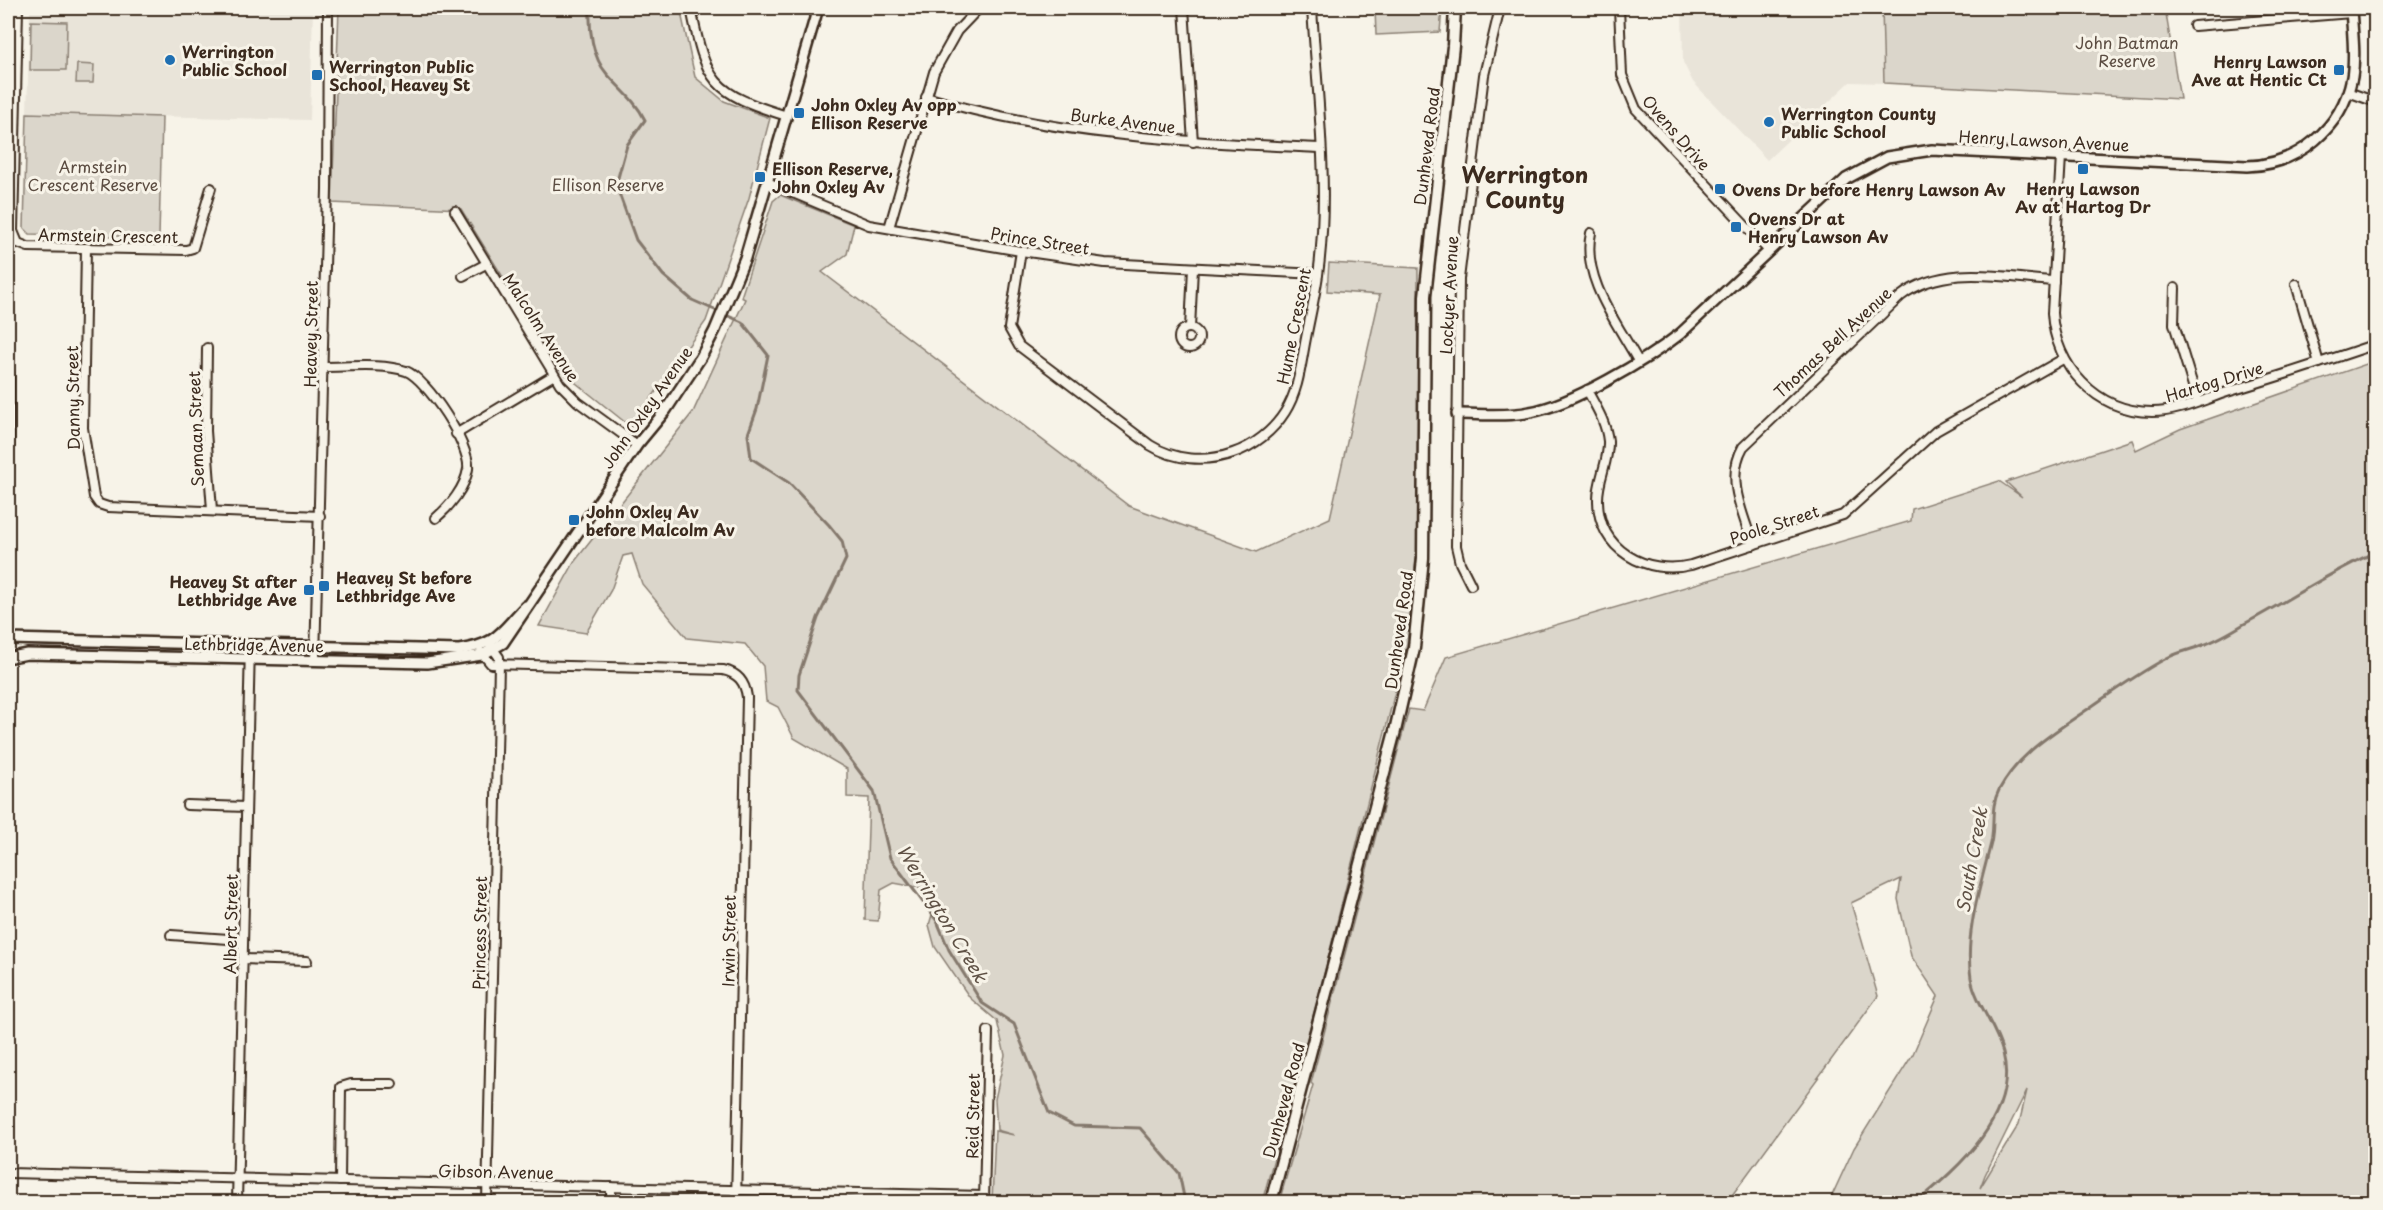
<svg xmlns="http://www.w3.org/2000/svg" width="2383" height="1210" font-family="'Playpen Sans',sans-serif">
<style>
.built{fill:#e9e4d9}
.green{fill:#dbd6cb;stroke:#8b8074;stroke-width:1.5;fill-rule:evenodd}
.lines{fill:none;stroke-linecap:round;stroke-linejoin:round}
.stream{stroke:#84786c;stroke-width:3}
.minor-casing{stroke:#3b2a1e;stroke-width:12}
.tertiary-casing{stroke:#3b2a1e;stroke-width:14}
.secondary-casing{stroke:#3b2a1e;stroke-width:15}
.minor{stroke:#f7f3e8;stroke-width:8}
.tertiary{stroke:#f7f3e8;stroke-width:9}
.secondary{stroke:#f7f3e8;stroke-width:10}
.poi-dot{fill:#1f6fb2;stroke:#f7f3e8;stroke-width:2}
.labels{text-anchor:middle;dominant-baseline:central;stroke-width:6;stroke-linejoin:round;paint-order:stroke}
.park-label{font-size:16px;fill:#5b4c41;stroke:#f7f3e8}
.poi-label{font-size:16px;font-weight:bold;fill:#3b2a1e;stroke:#f7f3e8;text-anchor:start}
.street-label{font-size:16px;fill:#3b2a1e;stroke:#f7f3e8}
.water-label{font-size:18px;font-style:italic;fill:#5f5145;stroke:#f7f3e8}
.district-label{font-size:22px;font-weight:bold;fill:#3b2a1e;stroke:#f7f3e8}
</style>
<rect width="100%" height="100%" fill="#f7f3e8"/>
<filter id="ink" filterUnits="userSpaceOnUse"><feTurbulence type="fractalNoise" baseFrequency=".0167" numOctaves="2"/><feDisplacementMap in="SourceGraphic" scale="12" xChannelSelector="R" yChannelSelector="G"/><feConvolveMatrix kernelMatrix="1 2 1 2 8 2 1 2 1" color-interpolation-filters="sRGB"/></filter>
<g filter="url(#ink)">
<g class="built">
<polygon points="30,8 313,8 310,120 27,113"/>
<polygon points="1682,8 1882,8 1884,83 1850,82 1767,160 1693,82 1683,62"/>
</g>
<g class="green">
<polygon points="339,8 680,8 695,77 724,101 770,118 749,198 706,321 631,427 561,371 461,209 332,203"/>
<polygon points="1375,8 1442,8 1440,32 1376,35"/>
<polygon points="1882,8 2165,8 2180,99 1884,83"/>
<polygon points="31,21 67,22 66,70 30,70"/>
<polygon points="77,64 94,65 93,83 76,83"/>
<polygon points="27,113 162,117 159,237 30,234 24,228"/>
<polygon points="780,195 854,225 847,254 822,272 1129,506 1256,552 1330,518 1380,295 1327,291 1329,263 1418,268 1417,549 1407,644 1317,1002 1262,1202 992,1202 995,1131 1014,1135 997,1130 995,1099 1005,1055 997,1021 970,998 935,947 929,925 934,908 921,888 894,883 881,890 878,921 865,920 869,798 847,797 847,769 794,738 778,707 766,701 763,666 745,644 687,638 642,584 632,554 623,556 611,590 586,633 539,626 575,561 693,412 745,299 741,297 773,201"/>
<path d="M2375,361v841h-546l25,-54 59,-94 25,-58 -27,-40 -13,-57 3,-20 -50,24 27,93 -151,206h-448l34,-117 -2,-2 98,-374 14,2 23,-54 465,-136 1,-12 87,-28 23,16 -16,-15 126,-42 4,10 44,-21zM2027,1090l-8,34 -39,64 5,-13z"/>
</g>
<g class="lines">
<g class="stream">
<path d="M590,8c-1,21 2,49 17,66 13,15 29,27 38,46l-18,25 -11,40 20,55 27,35 29,25 50,22 26,33 -11,54 -9,25 3,24 38,25 40,42 13,16 4,18 -28,59 -19,57 -1,15 76,101 16,67 47,63 12,29 33,53 32,21 35,89 25,13 66,2 39,45 6,29"/>
<path d="M1917,1202c42,-35 102,-87 86,-149 -7,-27 -27,-49 -32,-75 -7,-43 10,-94 20,-135 4,-18 -1,-36 8,-53 20,-37 53,-56 86,-79 26,-18 52,-37 80,-52 12,-7 26,-9 38,-14 15,-5 28,-13 41,-21 44,-23 85,-52 132,-72"/>
</g>
<defs>
<g id="minor">
<polyline points="18,8 13,231 18,243 28,247 186,250 193,248 211,188"/>
<path d="M691,8c15,75 21,85 96,108"/>
<polyline points="1184,8 1193,142"/>
<polyline points="1619,8 1622,75 1636,109 1768,250"/>
<polyline points="2194,26 2351,13"/>
<polyline points="2348,92 2376,102"/>
<path d="M926,97c128,39 261,45 394,51"/>
<path d="M2061,156l-9,157c3,53 44,99 100,99 26,0 51,-12 75,-20 50,-15 99,-31 149,-48"/>
<polyline points="767,182 869,225 1021,251 1105,263 1318,274"/>
<polyline points="455,211 560,384 578,402 637,445"/>
<polyline points="889,228 934,72 957,31 979,8"/>
<path d="M1591,233c-10,45 27,91 47,128"/>
<polyline points="86,248 83,428 94,497 99,504 108,507 320,516"/>
<path d="M1021,251l-12,77 10,18 131,99c24,15 55,18 83,8 21,-7 40,-22 52,-41 14,-22 16,-49 21,-74 4,-21 9,-42 12,-63 12,-87 -1,-180 -6,-267"/>
<polyline points="463,276 486,264"/>
<polyline points="2296,284 2319,363"/>
<polyline points="2175,288 2174,324 2198,402"/>
<polyline points="1190,328 1193,268"/>
<circle cx="1189" cy="338" r="10"/>
<polyline points="207,348 206,431 212,510"/>
<path d="M323,367c26,0 59,-4 83,4 21,8 65,75 62,98 -3,19 -18,37 -32,49"/>
<path d="M1587,390c9,17 19,32 21,51 1,20 -10,38 -10,58 -1,51 49,77 93,66l152,-50 93,-84 127,-72"/>
<polyline points="456,434 554,375"/>
<path d="M1753,545c-10,-32 -28,-66 -10,-98l158,-151c43,-33 103,-18 153,-15"/>
<polyline points="1471,585 1460,563 1456,546 1459,279 1484,75 1500,8"/>
<path d="M481,652l10,12 232,6c15,3 22,12 24,27l-11,505"/>
<polyline points="315,660 327,189 328,8"/>
<polyline points="187,805 246,807"/>
<polyline points="171,935 243,940"/>
<polyline points="243,959 307,961"/>
<polyline points="8,1173 984,1196"/>
<polyline points="340,1181 341,1087 351,1084 392,1084"/>
<polyline points="237,1202 250,646"/>
<polyline points="487,1202 499,664 499,657 491,646"/>
<polyline points="611,1202 611,1187"/>
<polyline points="984,1202 988,1031"/>
</g>
<g id="tertiary">
<polyline points="8,374 8,464"/>
<path d="M1457,414c24,0 50,3 73,-2 41,-7 117,-52 150,-78l166,-155 41,-22 45,-7 315,16c51,-1 95,-38 105,-89 4,-23 0,-47 -1,-69"/>
<path d="M9,639l450,11c40,-6 41,-18 67,-44"/>
<polyline points="12,657 27,654 427,663 482,655 503,643 637,445 666,410 701,357 715,330 745,258 818,8"/>
</g>
<polyline id="secondary" points="1271,1202 1395,731 1414,648 1423,558 1425,296 1453,46 1455,8"/>
</defs>
<use href="#minor" class="minor-casing"/>
<use href="#tertiary" class="tertiary-casing"/>
<use href="#secondary" class="secondary-casing"/>
<use href="#minor" class="minor"/>
<use href="#tertiary" class="tertiary"/>
<use href="#secondary" class="secondary"/>
</g>
</g>
<g class="poi-dot">
<circle cx="170" cy="60" r="6"/>
<rect x="2333" y="64" width="12" height="12" rx="3"/>
<rect x="311" y="69" width="12" height="12" rx="3"/>
<rect x="793" y="107" width="12" height="12" rx="3"/>
<circle cx="1769" cy="122" r="6"/>
<rect x="2077" y="163" width="12" height="12" rx="3"/>
<rect x="754" y="171" width="12" height="12" rx="3"/>
<rect x="1714" y="183" width="12" height="12" rx="3"/>
<rect x="1730" y="221" width="12" height="12" rx="3"/>
<rect x="568" y="514" width="12" height="12" rx="3"/>
<rect x="318" y="580" width="12" height="12" rx="3"/>
<rect x="303" y="584" width="12" height="12" rx="3"/>
</g>
<g class="labels">
<g class="park-label">
<text x="2127" y="42">John Batman<tspan x="2127" dy="18">Reserve</tspan></text>
<text x="93" y="166">Armstein<tspan x="93" dy="18">Crescent Reserve</tspan></text>
<text x="608" y="184">Ellison Reserve</text>
</g>
<g class="poi-label">
<text x="182" y="51">Werrington<tspan x="182" dy="18">Public School</tspan></text>
<text x="2327" y="61" text-anchor="end">Henry Lawson<tspan x="2327" dy="18">Ave at Hentic Ct</tspan></text>
<text x="329" y="66">Werrington Public<tspan x="329" dy="18">School, Heavey St</tspan></text>
<text x="811" y="104">John Oxley Av opp<tspan x="811" dy="18">Ellison Reserve</tspan></text>
<text x="1781" y="113">Werrington County<tspan x="1781" dy="18">Public School</tspan></text>
<text x="772" y="168">Ellison Reserve,<tspan x="772" dy="18">John Oxley Av</tspan></text>
<text x="2083" y="188" text-anchor="middle">Henry Lawson<tspan x="2083" dy="18">Av at Hartog Dr</tspan></text>
<text x="1732" y="189">Ovens Dr before Henry Lawson Av</text>
<text x="1748" y="218">Ovens Dr at<tspan x="1748" dy="18">Henry Lawson Av</tspan></text>
<text x="586" y="511">John Oxley Av<tspan x="586" dy="18">before Malcolm Av</tspan></text>
<text x="336" y="577">Heavey St before<tspan x="336" dy="18">Lethbridge Ave</tspan></text>
<text x="297" y="581" text-anchor="end">Heavey St after<tspan x="297" dy="18">Lethbridge Ave</tspan></text>
</g>
<g class="street-label">
<text transform="translate(1123 120) rotate(7)">Burke Avenue</text>
<text transform="translate(1677 132) rotate(49)">Ovens Drive</text>
<text transform="translate(2044 140) rotate(3)">Henry Lawson Avenue</text>
<text transform="translate(1426 146) rotate(-83)">Dunheved Road</text>
<text transform="translate(108 235) rotate(1)">Armstein Crescent</text>
<text transform="translate(1040 240) rotate(9)">Prince Street</text>
<text transform="translate(1448 295) rotate(-87)">Lockyer Avenue</text>
<text transform="translate(1293 326) rotate(-79)">Hume Crescent</text>
<text transform="translate(542 327) rotate(57)">Malcolm Avenue</text>
<text transform="translate(310 334) rotate(-89)">Heavey Street</text>
<text transform="translate(1832 342) rotate(-43)">Thomas Bell Avenue</text>
<text transform="translate(2214 381) rotate(-17)">Hartog Drive</text>
<text transform="translate(72 398) rotate(-91)">Danny Street</text>
<text transform="translate(646 407) rotate(-55)">John Oxley Avenue</text>
<text transform="translate(195 429) rotate(-92)">Semaan Street</text>
<text transform="translate(1774 524) rotate(-18)">Poole Street</text>
<text transform="translate(1398 630) rotate(-82)">Dunheved Road</text>
<text transform="translate(254 644) rotate(1)">Lethbridge Avenue</text>
<text transform="translate(230 924) rotate(-89)">Albert Street</text>
<text transform="translate(479 933) rotate(-89)">Princess Street</text>
<text transform="translate(728 941) rotate(-89)">Irwin Street</text>
<text transform="translate(1283 1100) rotate(-75)">Dunheved Road</text>
<text transform="translate(972 1116) rotate(-89)">Reid Street</text>
<text transform="translate(496 1171) rotate(1)">Gibson Avenue</text>
</g>
<g class="water-label">
<text transform="translate(1971 860) rotate(-80)">South Creek</text>
<text transform="translate(943 913) rotate(59)">Werrington Creek</text>
</g>
<g class="district-label">
<text x="1525" y="173">Werrington<tspan x="1525" dy="25">County</tspan></text>
</g>
</g>
<rect width="2383" height="1210" fill="none" stroke="#f7f3e8" stroke-width="30"/>
<rect x="15" y="15" width="2353" height="1180" fill="none" stroke="#3b2a1e" stroke-width="2" filter="url(#ink)"/>
</svg>
